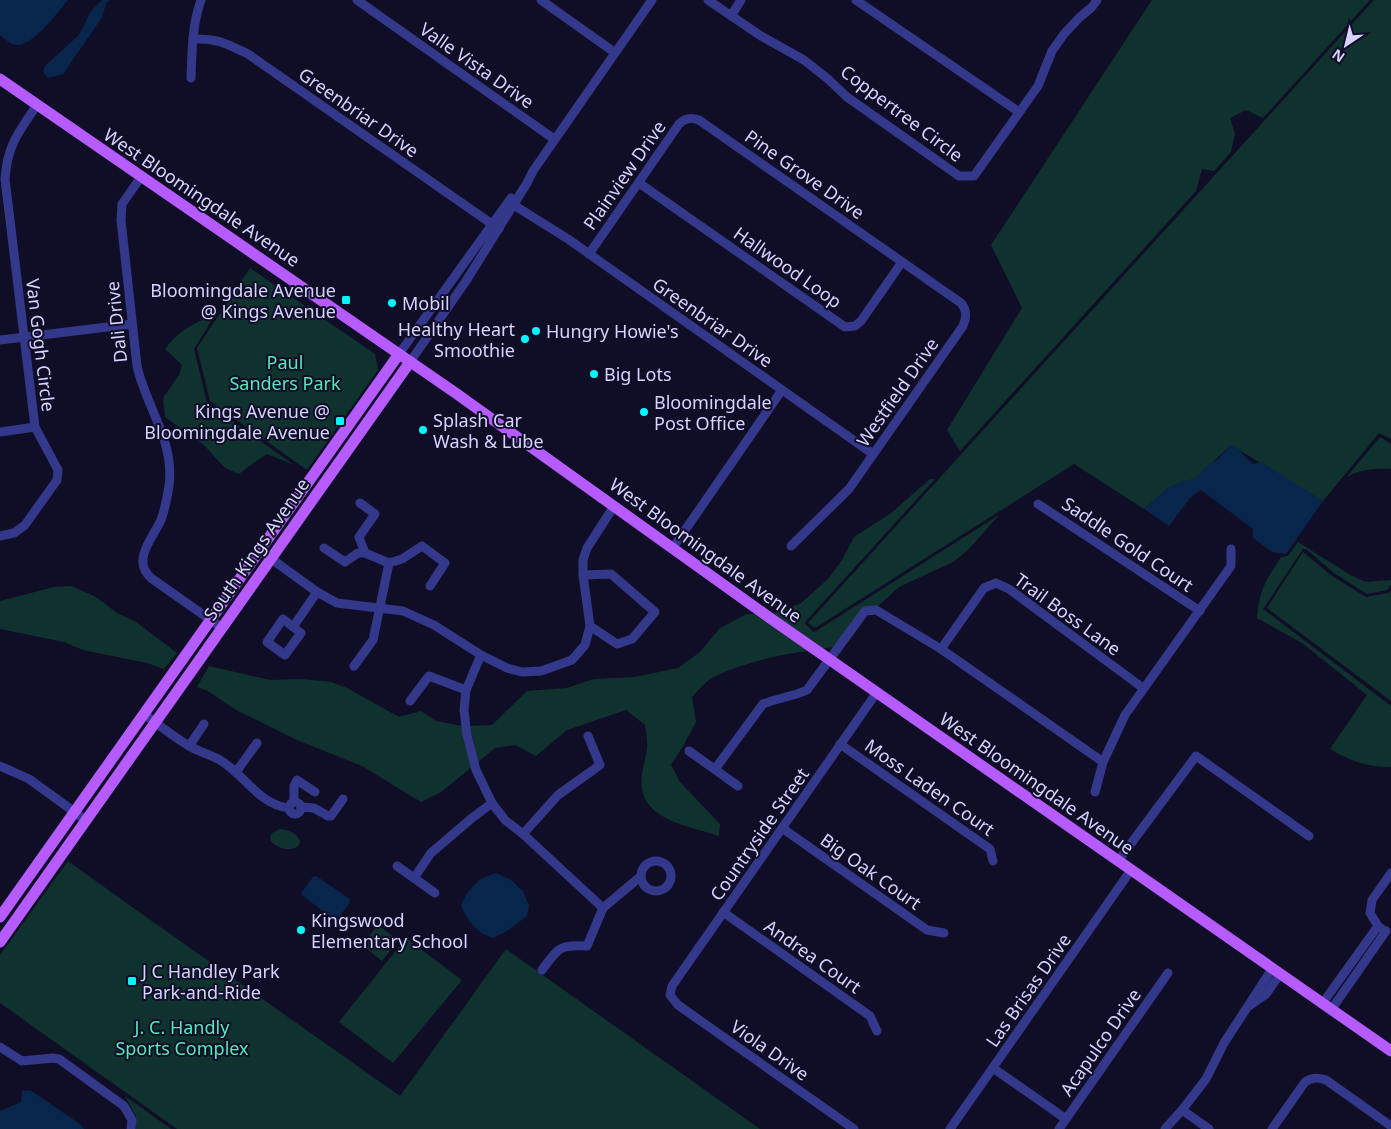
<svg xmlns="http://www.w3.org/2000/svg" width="1391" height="1129" font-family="'Noto Sans',sans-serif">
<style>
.green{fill:#10322e}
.water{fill:#08264c}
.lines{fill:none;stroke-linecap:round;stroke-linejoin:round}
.minor{stroke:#34388a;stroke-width:9}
.major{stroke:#b55bff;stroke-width:11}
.poi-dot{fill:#00f9ff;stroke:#100d27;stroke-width:2}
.labels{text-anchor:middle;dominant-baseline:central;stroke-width:4;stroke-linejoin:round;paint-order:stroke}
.street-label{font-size:18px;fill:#d5d4ff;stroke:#100d27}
.poi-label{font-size:18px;fill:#d5d4ff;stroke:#100d27;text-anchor:start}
.park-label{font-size:18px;fill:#55eab9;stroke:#100d27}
</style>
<rect width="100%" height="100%" fill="#100d27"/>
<g class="green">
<polygon points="1152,0 1370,0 1263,118 1246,110 1230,118 1235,134 1231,152 1214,171 1202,169 1196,191 960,451 947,430 1022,308 991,245"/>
<polygon points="1374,0 1391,0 1391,439 1379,433 1323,501 1231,445 1196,478 1168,488 1144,509 1074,464 815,628 808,623"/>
<polygon points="250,268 375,354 378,370 307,470 210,401 197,348"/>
<path d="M210,317l3,1 -19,31 13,54 87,62 -27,-11 -8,5 -20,15 -14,-6 -21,-23 -39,-28 -2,-19 16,-23 3,-10 -17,-16c11,-16 26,-25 45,-32z"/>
<path d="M1380,437l11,7v25c-15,-1 -33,0 -45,9z"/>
<polygon points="930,479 935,479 806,621 805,624 814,632 816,631 999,515 968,550 953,562 899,587 878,606 863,609 833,647 822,649 772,614 800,604 828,579 842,560 854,537 890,514"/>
<path d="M1298,542l52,33 16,7 25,-2v4l-4,6 -20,4 -33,-21 -28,-24h-3l-40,60 128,97v61c-24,0 -41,-6 -61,-18l37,-54 -65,-52 -45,-25c2,-28 9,-38 24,-61l7,-1z"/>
<polygon points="1303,552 1332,576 1366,597 1389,593 1391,590 1391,701 1267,608"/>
<polygon points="72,586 96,597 117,613 136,622 177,653 164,669 147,663 83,650 64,642 0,629 0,601 54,587"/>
<path d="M747,614h9l54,37c-27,2 -79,15 -101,29 -6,4 -12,12 -17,17l4,25 -13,24 -12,19 9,17 40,42 -1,12c-32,-11 -83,-16 -77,-61 1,-9 4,-18 5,-27 1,-7 -1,-16 -2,-23l-19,-15 -59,20 -31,26 -21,-11 -20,3 -17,14 -8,-36 22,-1 35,-34 40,-3 27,-9 41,-2 43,-9 22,-16 20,-24z"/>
<polygon points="209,666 270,680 301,679 331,682 347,688 399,717 421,711 436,721 462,726 472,767 441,792 421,802 364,767 297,740 236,710 208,691 197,687"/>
<path d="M280,829c8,1 18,4 20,13 -3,12 -24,7 -29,-1 -2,-3 0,-5 1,-8z"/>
<polygon points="68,861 132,907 400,1096 506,949 760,1129 177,1129 0,1003 0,955"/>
<polygon points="378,925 398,940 382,961 362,945"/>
<polygon points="406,938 462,980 393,1063 339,1022"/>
<polygon points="125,1096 171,1129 136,1129 136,1116"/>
</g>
<g class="water">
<path d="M0,0h68c-10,11 -38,52 -56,44 -4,-2 -8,-6 -12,-9z"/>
<polygon points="102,0 110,0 107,2 101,19 63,74 48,78 43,72 45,66 79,35 91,11"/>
<path d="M1231,445c9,3 14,13 22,19l8,-2 62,39 -37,53 -14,-2 -19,-14v-9l-52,-39 -11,8 -21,28 -25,-17 24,-21 10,-5 18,-5 7,-9 15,-10z"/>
<path d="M496,873l15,7 12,11 6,15 -2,10 -20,15 -14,7c-16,-4 -27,-19 -32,-33l6,-12 13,-14z"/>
<polygon points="316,876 350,899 349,904 338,918 333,919 302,895 302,892 313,877"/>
<polygon points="30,1090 80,1124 84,1129 0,1129 0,1111 21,1102 22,1091"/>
</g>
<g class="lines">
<g class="minor">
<polyline points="357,0 554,139"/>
<polyline points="541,0 614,52"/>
<polyline points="708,0 761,36 804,60 828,79 847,97 959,176 974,176 1038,86 1052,51 1064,34 1079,18 1092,7 1097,0"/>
<polyline points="856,0 1019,112"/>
<polyline points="731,16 741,0"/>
<path d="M193,39c25,-1 34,5 55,15l251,175"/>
<path d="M191,78c1,-26 1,-53 10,-78"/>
<path d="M141,177l-19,27 -1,16 16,146c9,41 38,75 32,120 -2,12 -4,23 -8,34 -8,18 -30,40 -10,58l71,50"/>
<polyline points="639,183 845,327 855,326 861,321 902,262"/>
<polyline points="509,202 568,239 873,454"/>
<path d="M589,254l90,-130c6,-6 12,-7 20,-4l262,183c6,7 6,14 2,23l-114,163 -58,57"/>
<polyline points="0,340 132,324"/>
<polyline points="399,354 511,198"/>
<polyline points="410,362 466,281 527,183 533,171 652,0"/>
<polyline points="0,432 35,427"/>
<polyline points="360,503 375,514 359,537 365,553"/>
<polyline points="1038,504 1200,611"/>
<path d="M0,536l14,-3 11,-8 32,-45 1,-10 -23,-43 -30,-248c2,-33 14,-48 32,-74"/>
<polyline points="324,548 345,562 358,553 365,553 389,563"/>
<polyline points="672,549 782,390"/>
<polyline points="259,550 317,592 337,603 403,611 434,625 481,655 507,668 522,672 541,671 572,660 585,645 590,626 583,575 583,560 587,548 614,506"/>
<polyline points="389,563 402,559 422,546 445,563 430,586"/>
<polyline points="583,575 611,574 655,612 632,639 617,644 590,626"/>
<polygon points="283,619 301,633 285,655 267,642"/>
<polyline points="293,627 317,592"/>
<polyline points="941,649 984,588 996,583 1009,589 1143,688"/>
<polyline points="481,655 466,690 464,710 467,735 476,770 492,803 505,820 523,834 603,908"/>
<polyline points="354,666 373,640 389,563"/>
<polyline points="410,701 429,676 466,690"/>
<path d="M144,714c15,11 31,24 47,33 9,5 20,8 29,13 24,14 39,45 69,48"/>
<polyline points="840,744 990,849 993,861"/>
<polyline points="189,746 204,724"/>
<polyline points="689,751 738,786"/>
<polyline points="0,766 29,779 87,821"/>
<path d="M715,769l48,-65c14,-6 29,-7 44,-14l58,-79 11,-1 65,39 162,113"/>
<polyline points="236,772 257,743"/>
<polyline points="1095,792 1103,762 1125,715 1231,566 1231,549"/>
<circle cx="295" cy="808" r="6"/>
<polyline points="294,802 294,786 297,780 315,792"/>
<polyline points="301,807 314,808 328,816 331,816 343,799"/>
<polyline points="782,828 927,930 944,933"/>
<polyline points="523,834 558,795 600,765 588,736"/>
<polyline points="1118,861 1196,756 1309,836"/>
<circle cx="656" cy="876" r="15"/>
<polyline points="397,866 435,893"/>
<polyline points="414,878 431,853 472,818 492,803"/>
<polyline points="723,912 870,1016 877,1031"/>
<polyline points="1382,929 1378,926 1370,913 1372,900 1391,873"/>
<path d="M542,970c17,-23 17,-25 45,-24l16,-38 38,-32"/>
<polyline points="1322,1004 1378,926"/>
<polyline points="1249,1006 1266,994 1280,974"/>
<polyline points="1331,1010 1386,931"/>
<polyline points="0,1047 22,1061 53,1058 59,1059 124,1106 132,1120 131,1129"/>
<polyline points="993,1068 1066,1119"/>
<polyline points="1182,1110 1209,1129"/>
<polyline points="854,1129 678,1005 670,995 672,986 877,692"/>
<polyline points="950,1129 1131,870"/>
<polyline points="1059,1129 1168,973"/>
<polyline points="1165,1129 1182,1110 1206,1079 1224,1043 1272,969"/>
<path d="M1272,1129l33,-47c7,-5 13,-5 21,-2l65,46"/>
</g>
<g class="major">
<polyline points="0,79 457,394 770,618 1391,1051"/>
<polyline points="0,917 399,354"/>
<polyline points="0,942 410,362"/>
</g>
</g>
<g class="poi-dot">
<rect x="341" y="295" width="10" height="10" rx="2.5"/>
<circle cx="392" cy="303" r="5"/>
<circle cx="536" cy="331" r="5"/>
<circle cx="525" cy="339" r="5"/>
<circle cx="594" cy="374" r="5"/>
<circle cx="644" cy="412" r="5"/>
<rect x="335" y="416" width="10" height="10" rx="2.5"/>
<circle cx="423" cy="430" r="5"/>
<circle cx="301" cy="930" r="5"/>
<rect x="127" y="976" width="10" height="10" rx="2.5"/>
</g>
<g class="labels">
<g class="street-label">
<text transform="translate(477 65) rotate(35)">Valle Vista Drive</text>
<text transform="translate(359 112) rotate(35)">Greenbriar Drive</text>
<text transform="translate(902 113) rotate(37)">Coppertree Circle</text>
<text transform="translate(805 174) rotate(35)">Pine Grove Drive</text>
<text transform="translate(624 175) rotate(-55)">Plainview Drive</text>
<text transform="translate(202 197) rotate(34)">West Bloomingdale Avenue</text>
<text transform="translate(788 267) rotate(35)">Hallwood Loop</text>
<text transform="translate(116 322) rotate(-96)">Dali Drive</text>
<text transform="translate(713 322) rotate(35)">Greenbriar Drive</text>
<text transform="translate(41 345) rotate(83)">Van Gogh Circle</text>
<text transform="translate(897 392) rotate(-55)">Westfield Drive</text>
<text transform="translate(1128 544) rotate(34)">Saddle Gold Court</text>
<text transform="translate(256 549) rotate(-55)">South Kings Avenue</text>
<text transform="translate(706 550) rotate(36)">West Bloomingdale Avenue</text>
<text transform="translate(1068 614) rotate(36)">Trail Boss Lane</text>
<text transform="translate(1037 783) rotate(35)">West Bloomingdale Avenue</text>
<text transform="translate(930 787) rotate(35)">Moss Laden Court</text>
<text transform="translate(759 834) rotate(-55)">Countryside Street</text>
<text transform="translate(871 871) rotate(35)">Big Oak Court</text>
<text transform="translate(813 956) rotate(35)">Andrea Court</text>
<text transform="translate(1028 990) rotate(-55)">Las Brisas Drive</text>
<text transform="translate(1100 1042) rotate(-55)">Acapulco Drive</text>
<text transform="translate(770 1050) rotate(35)">Viola Drive</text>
</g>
<g class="poi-label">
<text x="336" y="290" text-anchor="end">Bloomingdale Avenue<tspan x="336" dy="21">@ Kings Avenue</tspan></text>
<text x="402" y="303">Mobil</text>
<text x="515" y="329" text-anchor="end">Healthy Heart<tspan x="515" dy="21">Smoothie</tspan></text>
<text x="546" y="331">Hungry Howie's</text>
<text x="604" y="374">Big Lots</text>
<text x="654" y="402">Bloomingdale<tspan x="654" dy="21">Post Office</tspan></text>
<text x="330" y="411" text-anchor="end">Kings Avenue @<tspan x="330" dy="21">Bloomingdale Avenue</tspan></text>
<text x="433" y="420">Splash Car<tspan x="433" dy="21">Wash &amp; Lube</tspan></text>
<text x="311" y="920">Kingswood<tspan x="311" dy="21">Elementary School</tspan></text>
<text x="142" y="971">J C Handley Park<tspan x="142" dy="21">Park-and-Ride</tspan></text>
</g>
<g class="park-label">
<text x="285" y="362">Paul<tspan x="285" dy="21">Sanders Park</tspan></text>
<text x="182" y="1027">J. C. Handly<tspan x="182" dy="21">Sports Complex</tspan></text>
</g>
</g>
<g transform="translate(1346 45) rotate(215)" stroke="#100d27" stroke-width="4" paint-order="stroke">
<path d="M0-4L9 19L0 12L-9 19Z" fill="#d5d4ff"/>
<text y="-8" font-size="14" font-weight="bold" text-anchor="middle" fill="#d5d4ff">N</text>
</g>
</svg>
